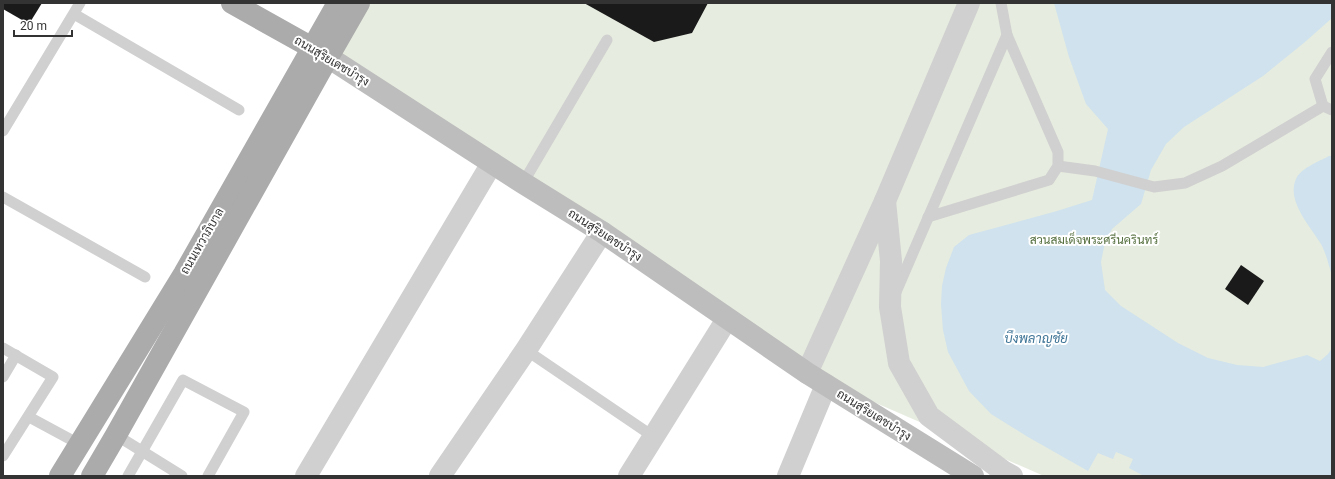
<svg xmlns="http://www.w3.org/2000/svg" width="1335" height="479" font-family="Roboto,Sarabun,sans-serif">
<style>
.green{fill:#e6ecdf}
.water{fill:#cfe2ee}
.building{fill:#1a1a1a}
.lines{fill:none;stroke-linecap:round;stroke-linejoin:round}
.service{stroke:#d0d0d0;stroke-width:11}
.minor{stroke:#d0d0d0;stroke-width:22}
.secondary{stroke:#bdbdbd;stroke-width:22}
.primary{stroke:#ababab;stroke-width:22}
.labels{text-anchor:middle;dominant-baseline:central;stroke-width:4;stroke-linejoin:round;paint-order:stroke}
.street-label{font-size:12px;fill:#333;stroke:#fff}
.park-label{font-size:12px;fill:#56703f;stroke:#fff}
.water-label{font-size:13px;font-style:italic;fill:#3f7597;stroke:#fff}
</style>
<rect width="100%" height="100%" fill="#fff"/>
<polygon class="green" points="359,3 1332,3 1332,476 1044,476 807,373 328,57"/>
<g class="water">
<polygon points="1054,3 1332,3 1332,18 1305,42 1263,76 1184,127 1166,144 1151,170 1141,204 1112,229 1104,247 1101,262 1105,290 1121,306 1178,343 1208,358 1237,365 1263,367 1307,355 1320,361 1328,354 1332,348 1332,476 1142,476 1142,475 1129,468 1133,459 1116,452 1113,459 1098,453 1088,471 1028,437 991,414 969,391 948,352 943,330 941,304 942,286 946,268 954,247 969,235 1057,211 1092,200 1108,129 1086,104 1069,57"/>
<path d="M1329,156h3v120c-3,-10 -6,-23 -11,-32 -10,-17 -35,-43 -25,-65 5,-11 22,-17 33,-23z"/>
</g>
<g class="building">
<polygon points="3,3 42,3 29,24 3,9"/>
<polygon points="584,3 708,3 692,33 654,42"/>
<polygon points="1241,265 1264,281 1248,305 1225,289"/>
</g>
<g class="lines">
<g class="service">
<polyline points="74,14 239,110"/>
<polyline points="1323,106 1315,79 1332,52"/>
<polyline points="3,131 80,3"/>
<polyline points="1058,166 1095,171 1154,187 1185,183 1222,166 1323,106 1332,110"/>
<polyline points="523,183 607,40"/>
<polyline points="3,197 145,277"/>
<polyline points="928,217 1049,180 1058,166 1058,152 1007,35"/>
<polyline points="896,292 1007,35 1001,3"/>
<polyline points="3,348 53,377 3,456"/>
<polyline points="526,350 654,437"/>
<polyline points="3,377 16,355"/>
<polyline points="29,417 79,444"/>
<polyline points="116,435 182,476"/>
<polyline points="128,476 183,380 244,412 208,476"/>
</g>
<g class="minor">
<polyline points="885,201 891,261 890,307 899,363 929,416 1003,471 1012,476"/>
<polyline points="807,373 885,201 969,3"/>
<polyline points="306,476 492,163"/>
<polyline points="440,476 526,350 602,232"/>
<polyline points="629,476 727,319"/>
<polyline points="788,476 826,385"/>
</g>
<polyline class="secondary" points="328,57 523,183 602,232 807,373 973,476"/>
<g class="primary">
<polyline points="232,3 325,55"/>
<polyline points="60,476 184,274 338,3"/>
<polyline points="92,476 116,435 328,57 359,3"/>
</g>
</g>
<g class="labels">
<g class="street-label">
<text transform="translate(332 61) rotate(31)">ถนนสุริยเดชบำรุง</text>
<text transform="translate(605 235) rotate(33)">ถนนสุริยเดชบำรุง</text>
<text transform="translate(202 241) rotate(-60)">ถนนเทวาภิบาล</text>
<text transform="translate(874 415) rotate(32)">ถนนสุริยเดชบำรุง</text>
</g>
<g class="park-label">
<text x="1094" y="240">สวนสมเด็จพระศรีนครินทร์</text>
</g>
<g class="water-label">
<text x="1036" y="338">บึงพลาญชัย</text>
</g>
</g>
<rect width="1335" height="479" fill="none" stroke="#333333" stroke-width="8"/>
<path d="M14 30v6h58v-6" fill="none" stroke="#333333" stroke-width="2"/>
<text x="20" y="30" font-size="12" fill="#333333" stroke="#ffffff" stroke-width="3" paint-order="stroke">20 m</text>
</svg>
